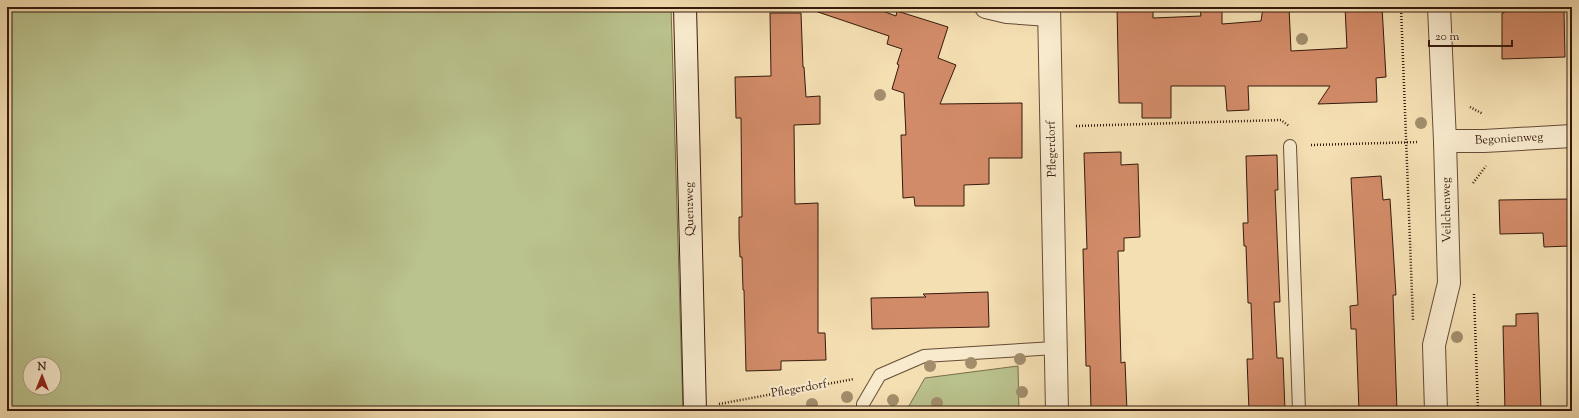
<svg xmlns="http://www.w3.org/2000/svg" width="1579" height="418" font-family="'Sorts Mill Goudy',serif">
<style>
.green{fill:#bac28d;stroke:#786e4d;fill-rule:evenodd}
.building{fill:#d28b68;stroke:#361a0d}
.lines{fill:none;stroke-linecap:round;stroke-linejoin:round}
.lane-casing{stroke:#664b36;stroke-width:14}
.street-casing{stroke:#664b36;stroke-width:24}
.secondary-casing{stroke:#361a0d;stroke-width:24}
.path{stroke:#361a0d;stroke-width:2.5;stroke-dasharray:1 2;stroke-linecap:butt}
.lane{stroke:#f8eacd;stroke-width:12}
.street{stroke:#f8eacd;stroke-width:22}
.secondary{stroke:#f8eacd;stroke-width:22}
.tree{fill:#a28e6c}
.labels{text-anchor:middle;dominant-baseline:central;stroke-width:4;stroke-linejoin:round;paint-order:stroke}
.street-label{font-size:12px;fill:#361a0d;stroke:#f8eacd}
</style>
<rect width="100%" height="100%" fill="#f4dfb2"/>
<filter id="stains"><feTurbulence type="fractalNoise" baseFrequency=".005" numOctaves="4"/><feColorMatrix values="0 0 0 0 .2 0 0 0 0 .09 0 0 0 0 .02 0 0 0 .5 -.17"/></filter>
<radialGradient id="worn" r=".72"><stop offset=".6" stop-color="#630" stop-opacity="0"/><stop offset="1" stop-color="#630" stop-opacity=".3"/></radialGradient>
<g class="green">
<path d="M7,7h664l12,404h-676zM30,364h24v24h-24z"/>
<polygon points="1018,366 1019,411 906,411 925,378"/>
</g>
<g class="building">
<polygon points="816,7 872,7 896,16 897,11 948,27 938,58 956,65 940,104 1022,103 1022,158 989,158 989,184 964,185 964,206 915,206 914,197 903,198 901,135 906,135 904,93 892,89 899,65 897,64 902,49 887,44 889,36 815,11"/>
<polygon points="1117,7 1153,7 1153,18 1201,16 1200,9 1222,8 1222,24 1261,21 1263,8 1289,7 1291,51 1347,48 1345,7 1382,7 1386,77 1376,78 1377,102 1318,104 1330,86 1248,86 1249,110 1227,111 1225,86 1171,86 1171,118 1142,118 1142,103 1119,103"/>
<polygon points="1504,7 1562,7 1562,10 1564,11 1565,57 1502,59 1502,13 1504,13"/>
<polygon points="770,13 801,13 803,67 804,67 806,97 820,96 820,124 794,125 795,204 818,203 818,333 825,333 826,360 781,361 781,370 746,371 744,290 743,290 742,257 740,257 739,236 739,217 742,217 741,118 736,118 735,77 771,76"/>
<polygon points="1121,152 1121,165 1138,164 1140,237 1124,238 1124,251 1118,251 1121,363 1125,362 1127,411 1091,411 1090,366 1086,366 1085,325 1083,249 1087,249 1084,153"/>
<polygon points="1277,155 1278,190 1275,190 1280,302 1274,302 1277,358 1283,358 1285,411 1249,411 1247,359 1253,359 1251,303 1248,303 1246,246 1244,246 1243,223 1248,223 1246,156"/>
<polygon points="1381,176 1383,200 1390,199 1396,295 1393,295 1397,411 1359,411 1356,329 1351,329 1350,306 1358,305 1351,178"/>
<polygon points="1572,199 1572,234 1568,234 1569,246 1544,247 1543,233 1500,234 1499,200"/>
<polygon points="988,292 989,327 872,329 871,298 926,297 923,294"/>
<polygon points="1538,313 1541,411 1505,411 1503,326 1516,326 1516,314"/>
</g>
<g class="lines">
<defs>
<g id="lane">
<polyline points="1290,146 1299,411"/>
<polyline points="863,411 863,404 880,375 924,356 1055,348"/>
</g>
<g id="street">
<polyline points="986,7 1007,12 1049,15"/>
<polyline points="1049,7 1057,411"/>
<polyline points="1445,141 1484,141 1572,136"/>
<polyline points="1436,411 1434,345 1449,283 1445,141 1439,7"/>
</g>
<polyline id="secondary" points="685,7 695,411"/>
</defs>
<use href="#lane" class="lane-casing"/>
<use href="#street" class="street-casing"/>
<use href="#secondary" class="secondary-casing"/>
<g class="path">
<polyline points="1401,7 1413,320"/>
<polyline points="1470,107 1483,114"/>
<polyline points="1076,126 1281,120 1289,126"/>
<polyline points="1311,145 1419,142"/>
<polyline points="1473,183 1486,166"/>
<polyline points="1474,294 1478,411"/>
<polyline points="719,404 854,379"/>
</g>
<use href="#lane" class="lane"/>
<use href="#street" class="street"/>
<use href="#secondary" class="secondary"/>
</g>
<g class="tree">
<circle cx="1302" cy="39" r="6"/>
<circle cx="880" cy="95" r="6"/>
<circle cx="1421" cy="123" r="6"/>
<circle cx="1457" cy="337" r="6"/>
<circle cx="1020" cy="359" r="6"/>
<circle cx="971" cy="363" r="6"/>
<circle cx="930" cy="366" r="6"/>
<circle cx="1022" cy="392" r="6"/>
<circle cx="847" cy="397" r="6"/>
<circle cx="893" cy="400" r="6"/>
<circle cx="937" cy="403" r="6"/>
<circle cx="812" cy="404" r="6"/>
</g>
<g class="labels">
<g class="street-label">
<text transform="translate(1509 139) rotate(-3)">Begonienweg</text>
<text transform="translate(1052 149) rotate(-91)">Pflegerdorf</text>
<text transform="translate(690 209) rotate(-91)">Quenzweg</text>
<text transform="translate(1447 210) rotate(-91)">Veilchenweg</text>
<text transform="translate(799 389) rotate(-10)">Pflegerdorf</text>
</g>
</g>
<rect width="1579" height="418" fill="none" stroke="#f4dfb2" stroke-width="24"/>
<rect x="8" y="8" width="1563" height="402" fill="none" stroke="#361a0d" stroke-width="2"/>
<rect x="12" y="12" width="1555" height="394" fill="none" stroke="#361a0d"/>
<g transform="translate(42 376)"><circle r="19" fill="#f8eacd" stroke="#aa9780"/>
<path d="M0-3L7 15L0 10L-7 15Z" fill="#8f2418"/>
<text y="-6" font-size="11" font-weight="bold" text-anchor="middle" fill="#361a0d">N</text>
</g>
<path d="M1429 40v6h83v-6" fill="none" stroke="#361a0d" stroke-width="2"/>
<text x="1435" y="40" font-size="12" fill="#361a0d" stroke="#f8eacd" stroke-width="3" paint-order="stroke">20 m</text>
<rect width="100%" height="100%" filter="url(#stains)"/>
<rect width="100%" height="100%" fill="url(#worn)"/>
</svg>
